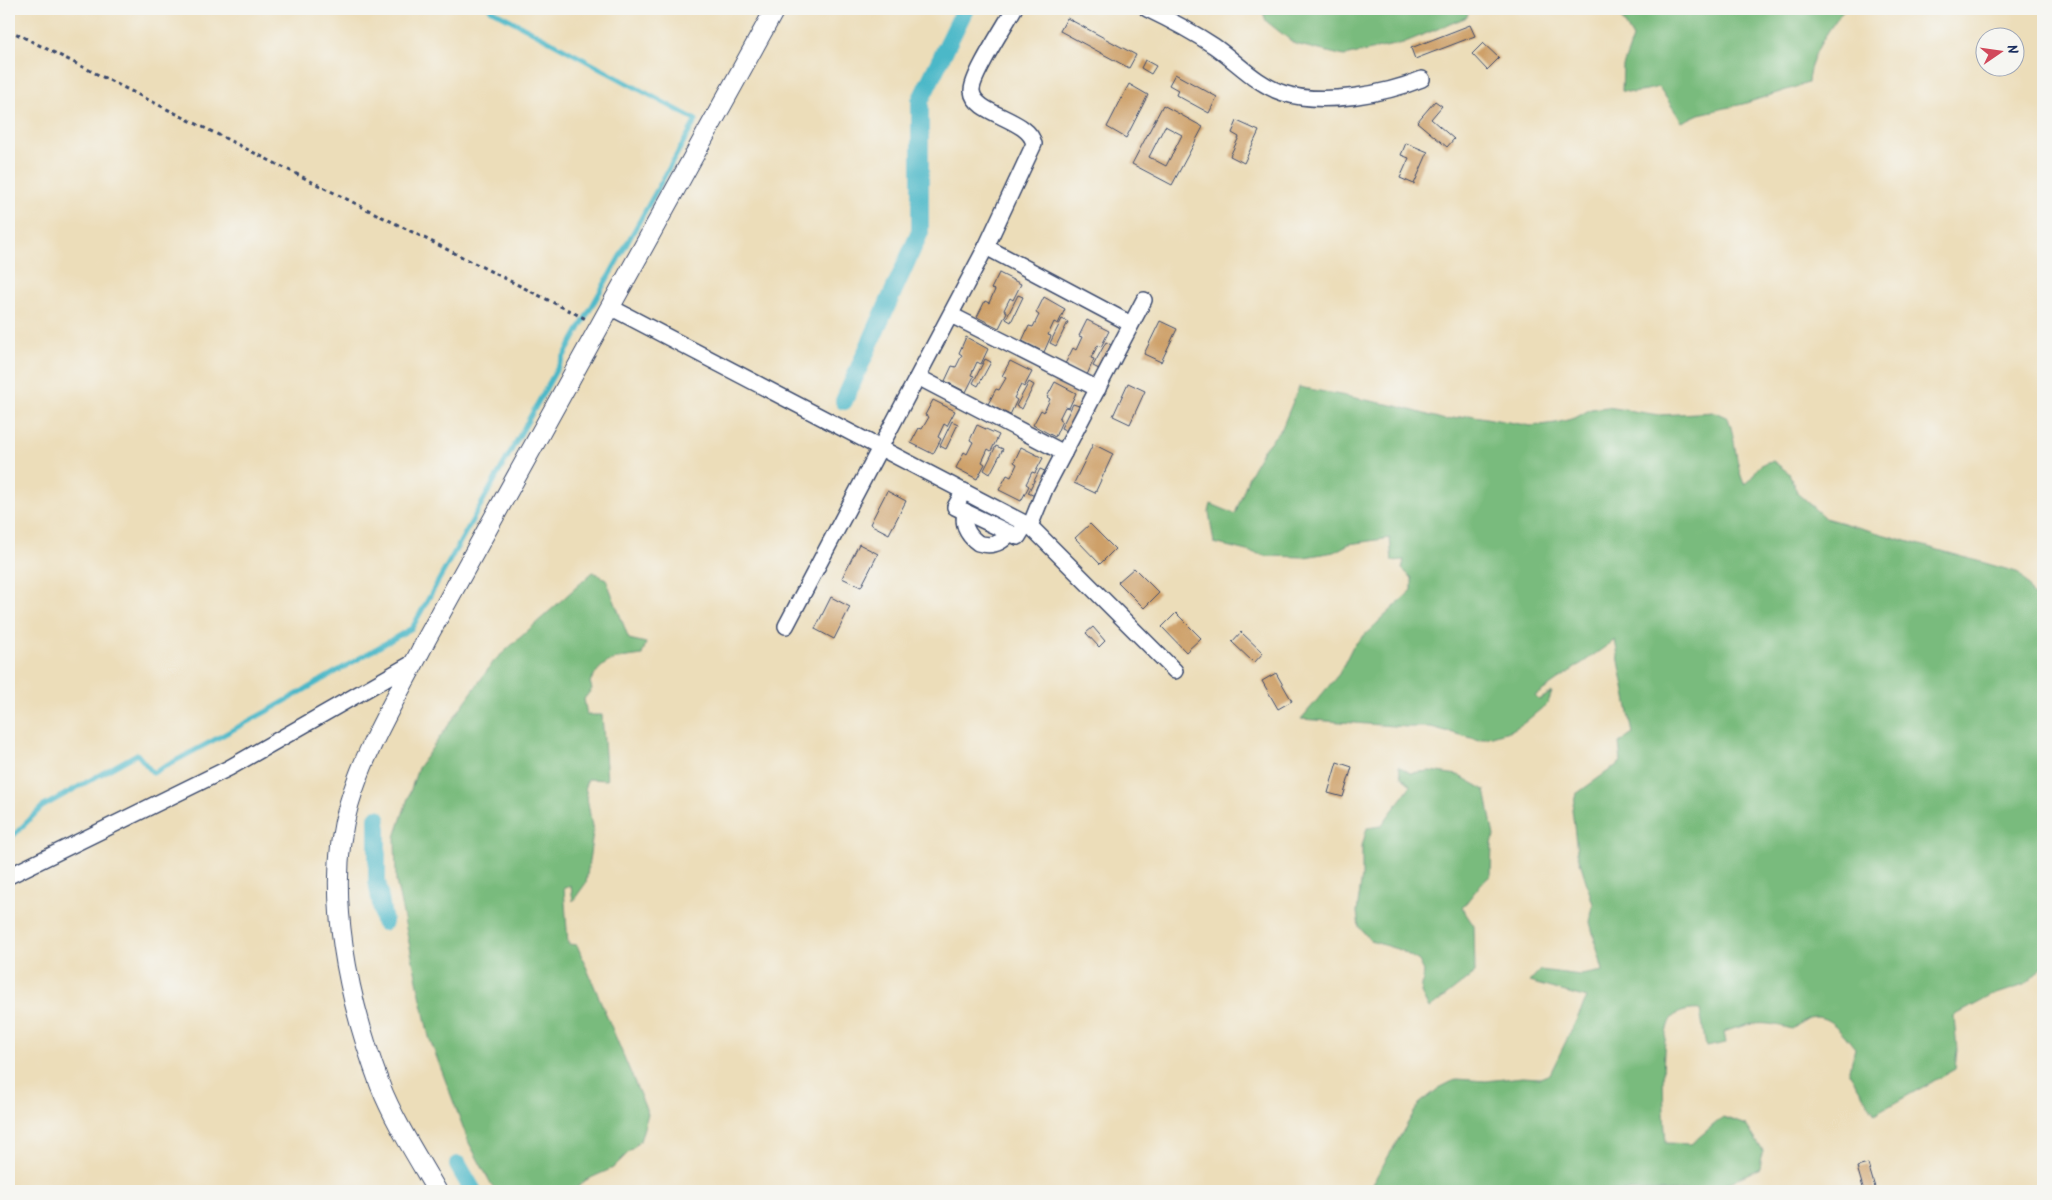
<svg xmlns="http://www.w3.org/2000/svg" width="2052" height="1200" font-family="Kalam,sans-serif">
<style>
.forest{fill:#79bb7d;stroke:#4a756e}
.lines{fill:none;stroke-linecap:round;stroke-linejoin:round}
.stream{stroke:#4cb8c8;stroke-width:5}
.canal{stroke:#4cb8c8;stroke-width:18}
.building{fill:#cea069;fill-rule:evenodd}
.minor-casing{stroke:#3a496c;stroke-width:18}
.tertiary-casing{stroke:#3a496c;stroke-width:21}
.path{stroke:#3a496c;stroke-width:3;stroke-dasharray:4 4;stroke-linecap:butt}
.minor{stroke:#fff;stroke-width:15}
.tertiary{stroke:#fff;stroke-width:19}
</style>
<rect width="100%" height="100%" fill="#f6f6f2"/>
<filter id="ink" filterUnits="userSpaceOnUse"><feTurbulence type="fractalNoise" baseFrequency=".02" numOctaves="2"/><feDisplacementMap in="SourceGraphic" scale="10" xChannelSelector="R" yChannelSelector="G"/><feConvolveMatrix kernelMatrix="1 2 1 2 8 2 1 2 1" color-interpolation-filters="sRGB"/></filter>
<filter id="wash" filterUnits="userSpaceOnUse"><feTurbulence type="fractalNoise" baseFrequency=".0096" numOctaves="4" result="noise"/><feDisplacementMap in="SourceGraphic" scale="20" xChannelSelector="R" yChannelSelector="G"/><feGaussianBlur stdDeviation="1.12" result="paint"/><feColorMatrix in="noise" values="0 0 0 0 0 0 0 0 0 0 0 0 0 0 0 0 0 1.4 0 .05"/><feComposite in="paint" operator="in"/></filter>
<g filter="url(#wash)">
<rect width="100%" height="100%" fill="#ecddb9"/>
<g class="forest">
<polygon points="1262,9 1469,9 1467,17 1403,43 1344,56 1295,44 1266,21"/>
<path d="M1616,9h228c-16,22 -35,47 -36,74l-65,21 -44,10 -17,8 -23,-35 -25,6 -12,-2 1,-25 10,-28z"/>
<path d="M1299,387l98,19 48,14 24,-5 62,11 25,-3 19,-5 16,-9 16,-2 52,8 56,-3 13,6c8,21 7,45 16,66 14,-8 9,-21 29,-23l16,12 9,21 27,24 195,55 13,22 10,8v364l-19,18 -33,11 -37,20 3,34 -2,19 -80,45 -26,-41 6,-25c-11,-13 -26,-36 -46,-30 -5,2 -12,8 -17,11 -28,-8 -41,-7 -68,3l2,11 -20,4 -6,-37c-9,-1 -23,1 -29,9 -12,16 -7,101 -5,124l25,1 32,-27 23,8 17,26 -3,17 -36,17 -7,6h-349l51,-87 20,-16 18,-9 29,2 36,-4 18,1 10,-4 37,-76 -58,-16 11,-12 41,5 22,-4 -13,-49 3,-18 -16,-52 -5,-43 4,-15 45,-32 -2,-19 14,-9 -18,-94 -80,56 4,4 13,-8 -4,11 -24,20 -12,7 -33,10 -48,-13h-24l-106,-8 38,-45 14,-28 59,-56v-12l-10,-9 2,-9 -12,1 -2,-23 -41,6 -15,8 -29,5 -38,-1 -53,-13 -5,-31 2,-8 24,10 14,-38 14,-26 19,-22z"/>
<path d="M593,572l13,7 23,60 17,4 -4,12c-26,4 -38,2 -52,27l2,7 -8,10 3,16h15l5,65 -19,-1 -3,7 8,46 -7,51 -13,18 -2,-15 -7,2 4,56 9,1 71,169 -8,27 -27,27 -27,12 -13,11h-78l-26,-48 -40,-106 -33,-156 -1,-44 23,-69 76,-107z"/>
<polygon points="1399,766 1410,773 1430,771 1458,775 1485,790 1494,836 1492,844 1491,875 1481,884 1462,908 1474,926 1475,973 1429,1009 1421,993 1424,971 1419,961 1400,950 1371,941 1359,927 1357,912 1362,875 1362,846 1367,828 1381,826 1411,785 1401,777"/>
</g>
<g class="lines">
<polyline class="stream" points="9,840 42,807 137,754 153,773 273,708 412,628 696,120 490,9"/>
<g class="canal">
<polyline points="844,401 920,232 920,101 965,9"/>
<polyline points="377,818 377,881 384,922"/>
<polyline points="458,1165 473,1191"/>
</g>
</g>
<g id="blocks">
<g class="building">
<polygon points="1067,18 1136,55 1129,68 1060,31"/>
<polygon points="1470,25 1475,36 1415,59 1411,48"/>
<polygon points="1483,43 1499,58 1487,70 1472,54"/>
<polygon points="1145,60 1156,66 1151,74 1141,68"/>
<polygon points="1175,74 1217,97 1209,113 1176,95 1178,90 1169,85"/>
<polygon points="1129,84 1148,95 1126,138 1107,127"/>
<polygon points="1435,101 1442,106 1431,119 1454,139 1447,147 1417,122"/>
<path d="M1163,105l40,22 -31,58 -40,-21zM1165,126l17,9 -16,31 -17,-9z"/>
<polygon points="1237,121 1259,131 1244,163 1230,156 1239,137 1232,133"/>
<polygon points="1406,143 1428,152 1414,184 1400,178 1409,158 1401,155"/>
<polygon points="999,273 1021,284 1013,300 1010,298 1004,310 1007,312 999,328 977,317 985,301 989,303 995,290 991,289"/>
<polygon points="1018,295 1023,297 1011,322 1006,319"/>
<polygon points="1044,297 1065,309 1058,324 1054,322 1048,335 1051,336 1044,352 1022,341 1029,326 1033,327 1039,315 1036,313"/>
<polygon points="1062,319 1068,322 1056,346 1050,343"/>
<polygon points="1087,320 1109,331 1101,347 1098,345 1091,358 1094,359 1087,375 1065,364 1073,348 1076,350 1082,337 1079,336"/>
<polygon points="1160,321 1177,329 1161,362 1144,354"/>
<polygon points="966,337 988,349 981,364 977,362 971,375 974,376 966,392 945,381 952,366 956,367 962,355 959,353"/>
<polygon points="1106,342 1111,345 1099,369 1093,366"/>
<polygon points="985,359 991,362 978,386 973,383"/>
<polygon points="1010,361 1032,372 1024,387 1021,385 1014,398 1017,400 1010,415 988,404 996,389 999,390 1006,378 1002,376"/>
<polygon points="1029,382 1034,385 1022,409 1016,406"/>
<polygon points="1055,382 1076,393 1069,408 1065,407 1059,419 1062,421 1055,437 1033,425 1041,410 1044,412 1050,399 1047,397"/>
<polygon points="1128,383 1145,391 1130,424 1113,416"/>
<polygon points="933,400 955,411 947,426 944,424 938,437 941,439 933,454 911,443 919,428 922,429 929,417 925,415"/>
<polygon points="1073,404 1079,406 1067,431 1061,428"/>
<polygon points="952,421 958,424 946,449 940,446"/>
<polygon points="977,425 999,435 991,451 988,449 982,462 985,464 977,479 956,468 964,452 967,454 973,442 970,440"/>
<polygon points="1093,444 1113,454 1095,493 1074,483"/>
<polygon points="996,446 1003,449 990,474 984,470"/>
<polygon points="1021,447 1043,458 1035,473 1032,472 1026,484 1029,486 1021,501 999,490 1007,475 1011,477 1017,464 1014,462"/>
<polygon points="1040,469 1047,472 1035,496 1028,493"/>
<polygon points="887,491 906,501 889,534 870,524"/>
<polygon points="1090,524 1115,549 1100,564 1075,538"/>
<polygon points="859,544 878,554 861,587 842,578"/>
<polygon points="1134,568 1159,593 1144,608 1118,582"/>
<polygon points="831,597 850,607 834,639 815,629"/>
<polygon points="1176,613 1201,638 1186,652 1162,627"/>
<polygon points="1093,627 1105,641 1099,647 1086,633"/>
<polygon points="1241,632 1263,653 1254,663 1232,642"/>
<polygon points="1276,673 1292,701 1278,709 1262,681"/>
<polygon points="1337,762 1352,767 1343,797 1328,793"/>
<polygon points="1868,1164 1876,1191 1864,1191 1857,1167"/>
</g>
</g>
</g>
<g filter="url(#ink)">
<use href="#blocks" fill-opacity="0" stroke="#3a496c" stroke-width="1"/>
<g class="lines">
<defs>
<g id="minor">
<path d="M1147,9c23,11 46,23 67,37 23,16 42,38 69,47 40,13 102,1 139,-14"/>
<polyline points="986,247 1131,324"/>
<polyline points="610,307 1030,526 1175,671"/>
<polyline points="951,315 1098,389"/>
<polyline points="918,377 1064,453"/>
<polyline points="964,491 955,507 1018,537 1026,524"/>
<path d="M965,511c-3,14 2,24 13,32 13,4 23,1 32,-10"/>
<polyline points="1030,526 1045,489 1144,300"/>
<path d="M786,626l200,-379 48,-103c-5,-26 -60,-29 -62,-53 -1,-14 34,-67 42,-82"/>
<polyline points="9,876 229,768 416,661"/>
</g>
<path id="tertiary" d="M437,1191c-19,-33 -43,-70 -57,-106 -31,-83 -57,-195 -31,-281 17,-58 50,-110 77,-164l349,-631"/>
</defs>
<use href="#minor" class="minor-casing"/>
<use href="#tertiary" class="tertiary-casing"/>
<polyline class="path" points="9,30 586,319"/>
<use href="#minor" class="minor"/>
<use href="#tertiary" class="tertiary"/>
</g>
</g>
<rect width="2052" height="1200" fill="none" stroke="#f6f6f2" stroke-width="30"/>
<g transform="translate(2000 52) rotate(77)"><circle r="24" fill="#f6f6f2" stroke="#9ea6b7"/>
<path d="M0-4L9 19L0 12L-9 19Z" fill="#d1495b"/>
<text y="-8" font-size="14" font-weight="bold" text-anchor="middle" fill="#1b2f5e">N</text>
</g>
</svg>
